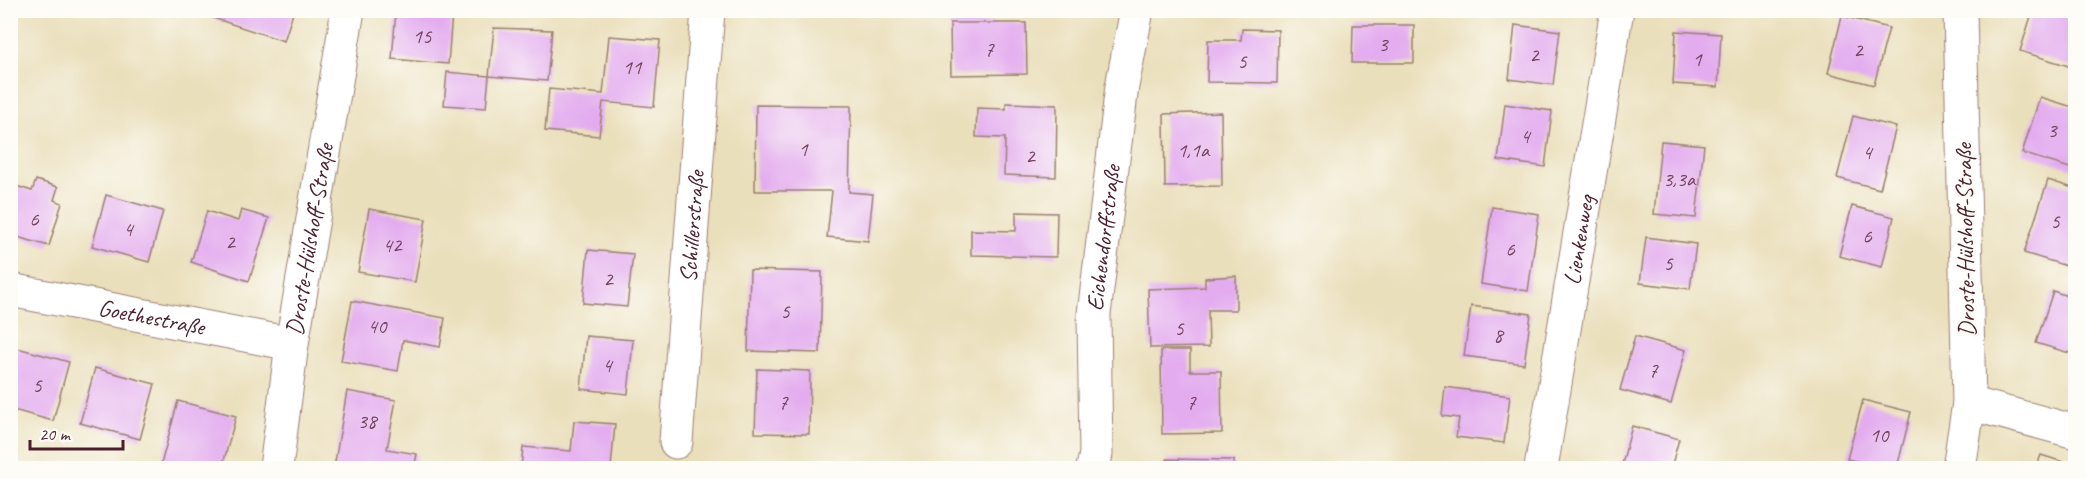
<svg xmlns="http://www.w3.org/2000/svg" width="2086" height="479" font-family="Caveat,sans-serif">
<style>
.building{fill:#e3acef}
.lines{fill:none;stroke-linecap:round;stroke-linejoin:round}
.minor-casing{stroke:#9a7f73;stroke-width:35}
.minor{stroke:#fff;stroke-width:33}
.labels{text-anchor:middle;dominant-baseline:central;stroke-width:6;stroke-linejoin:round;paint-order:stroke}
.number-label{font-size:21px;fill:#70425c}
.street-label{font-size:24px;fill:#4a1f2b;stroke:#fdfcf7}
</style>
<rect width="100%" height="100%" fill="#fdfcf7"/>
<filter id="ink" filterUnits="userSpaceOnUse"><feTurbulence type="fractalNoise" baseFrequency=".0167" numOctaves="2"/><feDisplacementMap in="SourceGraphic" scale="12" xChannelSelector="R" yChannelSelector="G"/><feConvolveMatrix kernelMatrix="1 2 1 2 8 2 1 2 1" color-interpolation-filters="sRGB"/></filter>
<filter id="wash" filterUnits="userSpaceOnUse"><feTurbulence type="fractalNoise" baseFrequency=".008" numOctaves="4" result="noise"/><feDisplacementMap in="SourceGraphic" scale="24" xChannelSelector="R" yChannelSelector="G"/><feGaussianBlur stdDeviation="1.35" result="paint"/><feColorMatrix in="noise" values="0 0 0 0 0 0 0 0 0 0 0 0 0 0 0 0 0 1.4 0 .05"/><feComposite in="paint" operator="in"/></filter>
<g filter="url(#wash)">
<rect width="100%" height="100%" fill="#eadfbb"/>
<g id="blocks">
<g class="building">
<polygon points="212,10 294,10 284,41 210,17"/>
<polygon points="396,10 452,14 448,64 392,59"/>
<polygon points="2033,10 2055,10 2076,17 2076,56 2072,67 2020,51"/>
<polygon points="1842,16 1889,28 1874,85 1828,73"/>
<polygon points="950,23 1026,23 1027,74 951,75"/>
<polygon points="1353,25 1414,25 1414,63 1352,63"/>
<polygon points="1515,25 1560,31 1553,85 1509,79"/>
<polygon points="494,28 552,30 547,81 489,76 486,108 444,105 447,72 489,76"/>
<polygon points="1242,29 1278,30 1277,83 1207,82 1208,40 1241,40"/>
<polygon points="1676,31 1721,34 1718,87 1673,84"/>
<polygon points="609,36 660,40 654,107 603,102 599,136 545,131 549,89 603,94"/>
<polygon points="2040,97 2076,108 2076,170 2022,153"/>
<polygon points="1006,103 1057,105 1056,177 1004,175 1005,138 976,137 977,108 1006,109"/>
<polygon points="1505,104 1552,111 1545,167 1498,160"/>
<polygon points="756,105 851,106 849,192 873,194 868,241 827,237 832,191 755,191"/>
<polygon points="1221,112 1222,186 1165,187 1164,114"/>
<polygon points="1853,116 1896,127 1880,189 1837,178"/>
<polygon points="1661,141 1704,145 1696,218 1654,214"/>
<polygon points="36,180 58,187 54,200 62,203 49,246 10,235 10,194 13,185 32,191"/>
<polygon points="2048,180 2076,189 2076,269 2024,253"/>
<polygon points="106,195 163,211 149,262 92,246"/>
<polygon points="1852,206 1894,217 1882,267 1839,256"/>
<polygon points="1492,207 1539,214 1528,291 1481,284"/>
<polygon points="369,209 426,219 415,282 358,272"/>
<polygon points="241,210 269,218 249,281 191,262 207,211 238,221"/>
<polygon points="1016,212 1057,213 1056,257 971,255 971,230 1016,231"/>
<polygon points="1646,237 1696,244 1690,289 1640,283"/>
<polygon points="588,250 633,254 627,307 583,303"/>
<polygon points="750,270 822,272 820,353 748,351"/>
<polygon points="1236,276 1236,310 1208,310 1209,347 1150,348 1148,289 1205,287 1205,278"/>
<polygon points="2053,291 2076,299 2076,355 2036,343"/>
<polygon points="352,301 445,318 440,347 403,340 398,371 341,361"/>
<polygon points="1471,306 1531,314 1524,364 1464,356"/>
<polygon points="586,336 633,340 628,394 581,389"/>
<polygon points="1635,336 1686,350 1671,404 1620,390"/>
<polygon points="10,346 69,362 53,421 10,409"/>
<polygon points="1161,350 1190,350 1190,371 1221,371 1222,433 1162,434"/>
<polygon points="95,368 155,384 140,439 80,423"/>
<polygon points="757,369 810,371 809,434 755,433"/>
<polygon points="1445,387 1510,396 1504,443 1456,437 1459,418 1442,416"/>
<polygon points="347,391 396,400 387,449 417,454 414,468 334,468"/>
<polygon points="1863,400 1911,412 1897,468 1887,468 1847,459"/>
<polygon points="178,401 236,416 222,468 204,466 203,468 160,468"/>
<polygon points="574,421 615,424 611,468 521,468 523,447 571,451"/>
<polygon points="1632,426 1679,439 1671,468 1621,468"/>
<polygon points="2041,455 2076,466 2076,468 2036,468"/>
<polygon points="1167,459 1234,460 1234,468 1168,468"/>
</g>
</g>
</g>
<g filter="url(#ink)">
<use href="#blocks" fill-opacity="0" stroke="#9a7f73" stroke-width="1.5"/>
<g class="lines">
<defs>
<g id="minor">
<path id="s1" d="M10,290l282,54"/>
<polyline points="1969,403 2076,432"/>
<path id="s2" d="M676,442l32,-432"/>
<path id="s3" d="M276,468l16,-124 56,-334"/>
<path id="s4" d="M1093,468l3,-14 -2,-140 28,-228 15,-76"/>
<path id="s5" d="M1541,468l76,-458"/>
<polyline points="1959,468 1969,403 1960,10"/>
</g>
</defs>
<use href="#minor" class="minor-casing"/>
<use href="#minor" class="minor"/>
</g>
</g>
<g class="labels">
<g class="number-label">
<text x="422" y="36">15</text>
<text x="1383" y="44">3</text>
<text x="989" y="49">7</text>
<text x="1858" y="50">2</text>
<text x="1534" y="55">2</text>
<text x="1697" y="59">1</text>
<text x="1242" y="61">5</text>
<text x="632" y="67">11</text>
<text x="2052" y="130">3</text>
<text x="1525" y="136">4</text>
<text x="803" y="149">1</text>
<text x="1193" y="150">1,1a</text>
<text x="1867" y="152">4</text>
<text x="1030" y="156">2</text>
<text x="1679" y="179">3,3a</text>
<text x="34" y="219">6</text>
<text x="2055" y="221">5</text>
<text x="128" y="229">4</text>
<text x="1867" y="236">6</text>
<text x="230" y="242">2</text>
<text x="392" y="245">42</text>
<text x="1510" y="249">6</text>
<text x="1668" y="263">5</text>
<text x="608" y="279">2</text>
<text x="785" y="311">5</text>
<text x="377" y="326">40</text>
<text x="1179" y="328">5</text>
<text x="1498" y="335">8</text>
<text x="607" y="365">4</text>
<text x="1653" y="370">7</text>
<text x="37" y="385">5</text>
<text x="783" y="402">7</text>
<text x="1191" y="402">7</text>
<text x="367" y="421">38</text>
<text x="1879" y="435">10</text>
</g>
<g class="street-label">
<text stroke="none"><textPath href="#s2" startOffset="216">Schillerstraße</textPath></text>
<text stroke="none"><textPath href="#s3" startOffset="231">Droste-Hülshoff-Straße</textPath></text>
<text stroke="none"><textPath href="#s4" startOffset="231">Eichendorffstraße</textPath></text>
<text stroke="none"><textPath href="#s5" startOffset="231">Lienkenweg</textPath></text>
<text transform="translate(1965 240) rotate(-91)">Droste-Hülshoff-Straße</text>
<text stroke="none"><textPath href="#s1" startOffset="144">Goethestraße</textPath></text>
</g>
</g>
<rect width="2086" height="479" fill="none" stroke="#fdfcf7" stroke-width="36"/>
<path d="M30 440v9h93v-9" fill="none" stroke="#4a1f2b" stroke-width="3"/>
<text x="39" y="440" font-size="18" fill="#4a1f2b" stroke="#fdfcf7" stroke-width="4.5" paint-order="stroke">20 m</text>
</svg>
